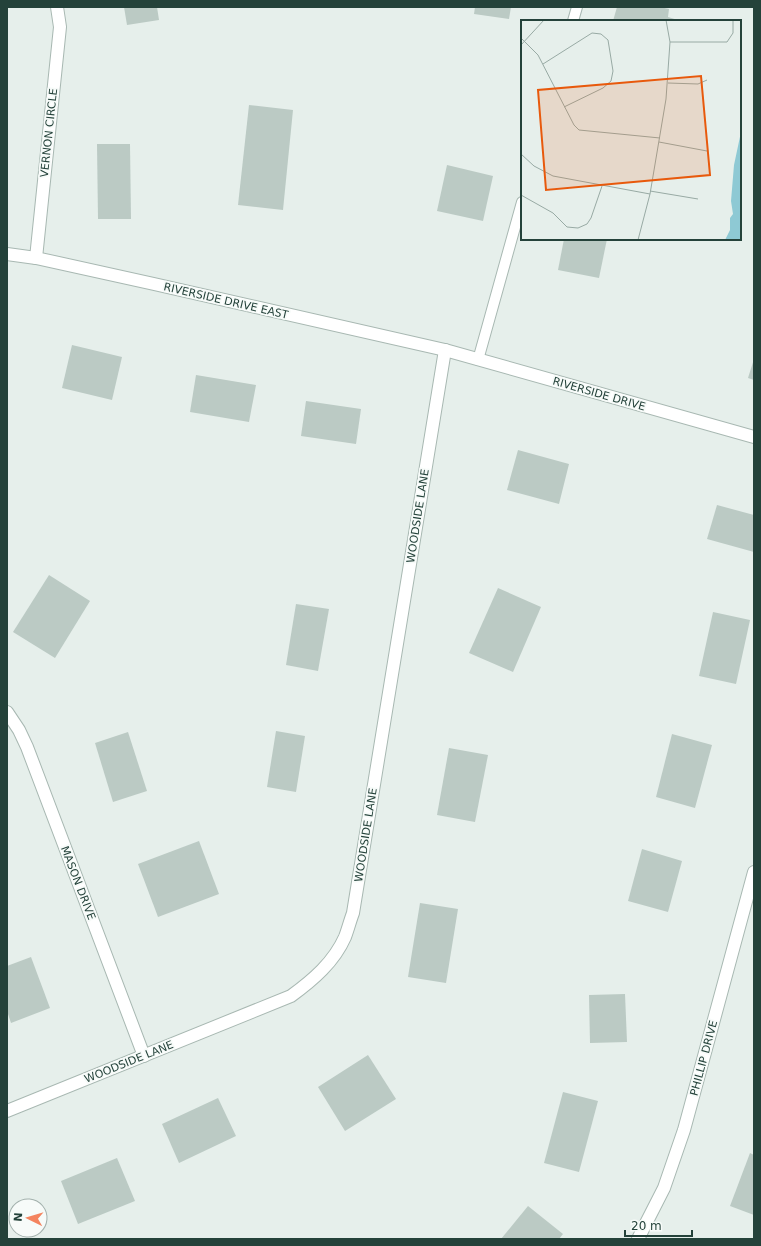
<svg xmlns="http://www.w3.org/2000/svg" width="761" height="1246" font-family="'DejaVu Sans',sans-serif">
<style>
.building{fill:#bbcac4}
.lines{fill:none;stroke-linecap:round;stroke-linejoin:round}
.lane-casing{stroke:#a8b8b2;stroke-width:12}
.street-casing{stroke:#a8b8b2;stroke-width:14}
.lane{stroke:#fff;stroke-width:10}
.street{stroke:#fff;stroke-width:12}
.labels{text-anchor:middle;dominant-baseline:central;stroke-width:3.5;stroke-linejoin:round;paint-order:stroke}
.street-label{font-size:11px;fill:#24423a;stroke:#f7fbf9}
.inset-road{fill:none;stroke:#98aaa4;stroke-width:1}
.view{fill:#e8590c;fill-opacity:0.15;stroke:#e8590c;stroke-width:2}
.inset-edge{fill:none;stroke:#24423a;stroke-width:2}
</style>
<rect width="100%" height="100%" fill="#e6efeb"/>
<g class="building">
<polygon points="124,7 157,7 159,20 127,25"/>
<polygon points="475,7 511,7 509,19 474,14"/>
<polygon points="617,7 660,7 669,9 668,17 681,21 613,21"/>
<polygon points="249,105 293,110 283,210 238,205"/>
<polygon points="97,144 130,144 131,219 98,219"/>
<polygon points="447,165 493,176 483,221 437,211"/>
<polygon points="564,239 607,239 599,278 558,270"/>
<polygon points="72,345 122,357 112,400 62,388"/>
<polygon points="754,359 754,380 748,378"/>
<polygon points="196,375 256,385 249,422 190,412"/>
<polygon points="306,401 361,409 356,444 301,436"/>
<polygon points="518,450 569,464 559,504 507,490"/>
<polygon points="717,505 754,515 754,552 707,539"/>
<polygon points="49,575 90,601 55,658 13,632"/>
<polygon points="498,588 541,607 513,672 469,653"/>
<polygon points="296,604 329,609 318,671 286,665"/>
<polygon points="713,612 750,620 736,684 699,676"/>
<polygon points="276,731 305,736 296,792 267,787"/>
<polygon points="128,732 147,791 113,802 95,743"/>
<polygon points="672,734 712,745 695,808 656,797"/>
<polygon points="449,748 488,755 475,822 437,815"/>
<polygon points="199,841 219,894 158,917 138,864"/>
<polygon points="642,849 682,861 668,912 628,901"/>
<polygon points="420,903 458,909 446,983 408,977"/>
<polygon points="31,957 50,1008 11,1023 7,1011 7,966"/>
<polygon points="625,994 627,1042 590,1043 589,995"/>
<polygon points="368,1055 396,1099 345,1131 318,1087"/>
<polygon points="563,1092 598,1101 579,1172 544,1163"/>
<polygon points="218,1098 236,1136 179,1163 162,1124"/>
<polygon points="750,1153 754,1155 754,1215 730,1206"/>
<polygon points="117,1158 135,1201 78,1224 61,1181"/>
<polygon points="528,1206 563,1234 559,1239 501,1239"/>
</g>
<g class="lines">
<defs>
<g id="lane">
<polyline points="573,21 577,7"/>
<polyline points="478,360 522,202"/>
</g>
<g id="street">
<polyline points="7,254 36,258 154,284 445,350 754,437"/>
<polyline points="36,258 60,27 57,7"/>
<polyline points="7,712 19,730 27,747 144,1056"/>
<path d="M7,1111l284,-115c22,-16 43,-34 54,-59 3,-8 5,-16 8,-24l92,-563"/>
<polyline points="638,1239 664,1188 684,1130 754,872"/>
</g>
</defs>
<use href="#lane" class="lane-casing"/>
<use href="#street" class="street-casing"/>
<use href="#lane" class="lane"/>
<use href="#street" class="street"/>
</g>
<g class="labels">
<g class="street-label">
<text transform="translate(49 133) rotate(-84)">VERNON CIRCLE</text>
<text transform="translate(226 301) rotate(13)">RIVERSIDE DRIVE EAST</text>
<text transform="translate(599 394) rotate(16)">RIVERSIDE DRIVE</text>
<text transform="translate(418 516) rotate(-81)">WOODSIDE LANE</text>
<text transform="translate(366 835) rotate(-81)">WOODSIDE LANE</text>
<text transform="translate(78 883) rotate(69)">MASON DRIVE</text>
<text transform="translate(704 1058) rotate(-75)">PHILLIP DRIVE</text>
<text transform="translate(129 1062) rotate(-22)">WOODSIDE LANE</text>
</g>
</g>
<g transform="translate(521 20)">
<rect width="220" height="220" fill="#e6efeb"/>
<path d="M220,112v108h-16l5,-10v-12l3,-4 -2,-13 3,-36z" fill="#8ec9d4"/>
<path class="inset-road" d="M0,18l17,17 36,70 5,5 81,8M149,22h57l6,-9v-13M0,25l23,-25M22,44l49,-31 9,1 7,6 5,31 -2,10 -8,7 -39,19M147,63l30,1 9,-4M138,122l48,9M0,134l13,12 19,10 97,18M129,171l48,8M0,175l32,18 14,14 11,1 9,-4 4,-6 11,-32M117,220l12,-46 16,-95 4,-57 -4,-22"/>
<path class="view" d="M180,56l9,99 -164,15 -8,-100z"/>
<rect width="220" height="220" class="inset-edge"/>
</g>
<rect width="761" height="1246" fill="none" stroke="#24423a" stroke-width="16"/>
<g transform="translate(28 1218) rotate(275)"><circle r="19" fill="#f7fbf9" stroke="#a3b1ad"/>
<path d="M0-3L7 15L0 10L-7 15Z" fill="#f4845f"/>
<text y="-6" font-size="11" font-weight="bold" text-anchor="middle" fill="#24423a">N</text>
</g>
<path d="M625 1230v6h67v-6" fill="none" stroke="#24423a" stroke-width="2"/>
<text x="631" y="1230" font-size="12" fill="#24423a" stroke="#f7fbf9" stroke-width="3" paint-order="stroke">20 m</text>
</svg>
